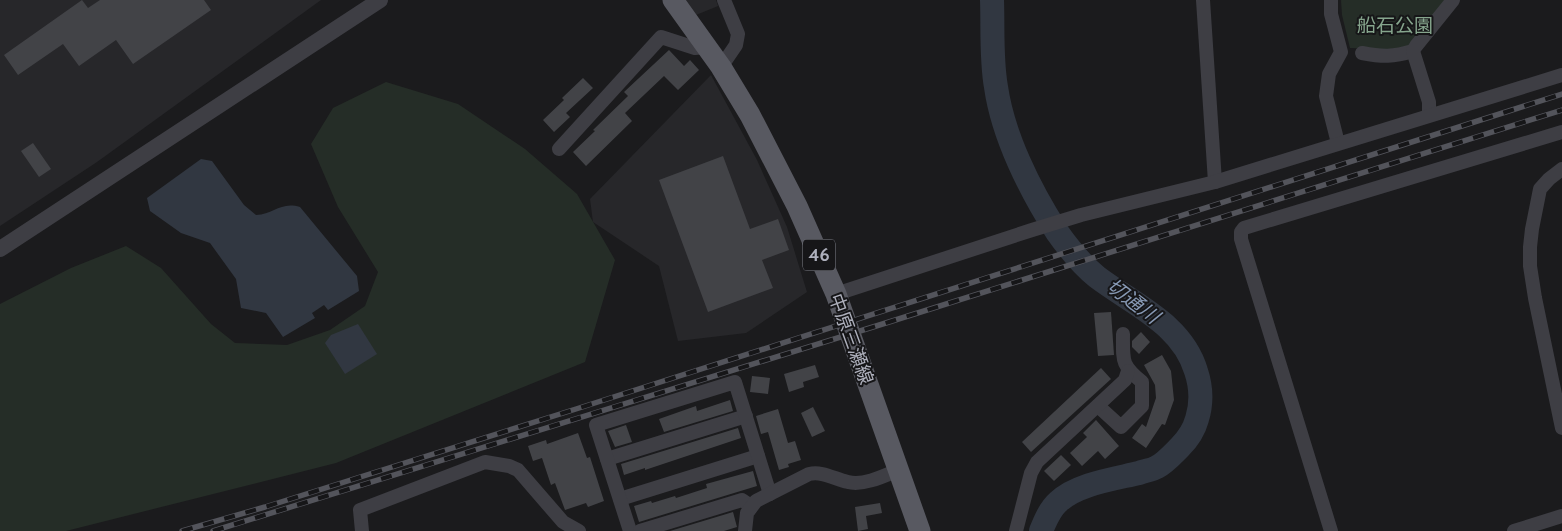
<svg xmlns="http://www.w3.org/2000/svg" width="1562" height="531" font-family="Cabin,'Noto Sans JP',sans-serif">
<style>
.built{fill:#27272a}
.green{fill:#252d27}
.water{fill:#313741}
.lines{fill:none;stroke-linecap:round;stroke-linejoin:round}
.river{stroke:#313741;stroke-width:24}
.building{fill:#424347}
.minor{stroke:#3e3e44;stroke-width:14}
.tertiary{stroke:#3e3e44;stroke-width:16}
.primary{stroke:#585961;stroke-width:21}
.rail-casing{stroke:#53545b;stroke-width:5.5}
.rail{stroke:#161618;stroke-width:4;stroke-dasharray:11;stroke-linecap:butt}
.labels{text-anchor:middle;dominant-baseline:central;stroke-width:4;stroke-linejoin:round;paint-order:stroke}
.shield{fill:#161618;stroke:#80828b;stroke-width:1}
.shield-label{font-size:18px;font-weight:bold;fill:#aeb0bc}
.park-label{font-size:19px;fill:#86a58d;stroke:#161618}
.street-label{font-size:19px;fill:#aeb0bc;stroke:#161618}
.water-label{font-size:20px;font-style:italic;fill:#8799b4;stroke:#161618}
</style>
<rect width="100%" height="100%" fill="#1b1b1d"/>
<g class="built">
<polygon points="0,0 321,0 97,162 0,226"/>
<polygon points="684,0 716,0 718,6 696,15"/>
<polygon points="711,75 757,160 787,227 807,292 746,333 678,341 659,266 593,222 590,199"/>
</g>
<g class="green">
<polygon points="1341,0 1450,0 1409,50 1350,48 1342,15"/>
<polygon points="386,82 458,104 525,149 577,194 615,260 585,362 336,463 66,531 0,531 0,304 71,268 126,246 161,268 211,324 235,343 287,345 330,330 365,306 378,272 338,207 311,144 333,108"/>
</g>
<g class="water">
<path d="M201,159l11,2 32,44 12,10c18,-1 25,-14 44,-8l57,69 2,15 -31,19 -4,-5 -12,8 3,5 -32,19 -17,-24 -25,-5 -5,-29 -26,-36 -29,-10 -31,-22 -3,-13z"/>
<polygon points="358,324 377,354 345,374 325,343 331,335"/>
</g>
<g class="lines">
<path class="river" d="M992,0c1,28 -1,59 4,87 7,49 34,103 61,145 12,17 24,32 40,45 37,28 85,47 99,94 5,15 6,32 1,48 -3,11 -9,20 -17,28 -7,7 -15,16 -23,20 -5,3 -13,4 -18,6 -25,6 -62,11 -81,29 -8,7 -13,19 -17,29"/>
</g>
<g class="building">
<polygon points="82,0 88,8 100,0 204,0 211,10 133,64 116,40 79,66 63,44 18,75 4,55"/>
<polygon points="669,50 684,66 690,60 699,70 678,90 664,76 625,113 632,121 586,166 573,152 595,131 593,130 628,96 624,92"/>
<polygon points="583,78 593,88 566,113 570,117 554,132 543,120 564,100 562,98"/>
<polygon points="33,143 51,169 39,177 21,151"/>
<polygon points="723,156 750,229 778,219 789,250 762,260 773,288 708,312 659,180"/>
<polygon points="1111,312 1114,355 1098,356 1094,313"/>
<polygon points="1141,332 1150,342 1139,354 1132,347 1132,341"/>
<polygon points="1162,355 1171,371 1174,400 1165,425 1162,424 1146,448 1132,438 1142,424 1146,427 1156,398 1155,385 1144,365"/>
<polygon points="815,365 819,377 803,382 804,387 789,392 784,374"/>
<polygon points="1101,368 1111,379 1031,452 1022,442"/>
<polygon points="752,376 770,378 768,394 750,392"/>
<polygon points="730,400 733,411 664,432 659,419 696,406 697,411"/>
<polygon points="813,407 825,431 812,437 801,413"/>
<polygon points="778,409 788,443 795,441 801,460 788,464 789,467 779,470 768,432 761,434 756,416"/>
<polygon points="1096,420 1119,446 1105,459 1098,451 1082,466 1070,453 1087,437 1083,433"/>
<polygon points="626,425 632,442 615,447 608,431"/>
<polygon points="738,428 741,438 645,470 645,468 624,475 621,464"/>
<polygon points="578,433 587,458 590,457 604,501 588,507 586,503 565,510 555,483 551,485 542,458 533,461 528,446 546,440 547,444"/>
<polygon points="1061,455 1071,465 1054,481 1044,471"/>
<polygon points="753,471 757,486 639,522 634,506 651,501 652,503 675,496 676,498 707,488 706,484"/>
<polygon points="880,503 882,513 866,516 868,529 858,531 855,507"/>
<polygon points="733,512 737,527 724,531 670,531"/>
</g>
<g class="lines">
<g class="minor">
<polyline points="1203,0 1215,182"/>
<polyline points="1331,0 1331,14 1341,52 1329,74 1326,96 1338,143"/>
<path d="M1362,53c21,4 31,4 51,-2"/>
<polyline points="721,67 736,45 738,34 724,0"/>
<polyline points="1429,115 1429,102 1413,51 1416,46 1453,0"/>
<polyline points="559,149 661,37 695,48 706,47"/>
<polyline points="1562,169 1549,179 1540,189 1532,229 1530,247 1530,266 1535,298 1562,428"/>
<polyline points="836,294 1032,230 1081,215 1215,182 1562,75"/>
<path d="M1098,406l23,21 21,-21v-24c-21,-17 -19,-21 -19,-48"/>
<polyline points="607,459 746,416"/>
<polyline points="620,499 758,456"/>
<polyline points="362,531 360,510 485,462 509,466 518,470 563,522 579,531"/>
<polyline points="630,531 596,425 735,382 770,494"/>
<polyline points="640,531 742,500 751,506"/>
<path d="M745,531l2,-18 9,-12 53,-27c14,-3 25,5 39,8 15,4 36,-6 50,-12"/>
<polyline points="1016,531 1031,473 1037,462 1125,380 1128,371"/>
<polyline points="1331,531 1241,239 1241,232 1244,228 1562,132"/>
<polyline points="1514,531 1562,516"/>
</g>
<polyline class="tertiary" points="0,249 380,0"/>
<polyline class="primary" points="673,0 721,67 750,115 797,206 836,294 920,531"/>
<defs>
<g id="rail">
<polyline points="182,531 265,507 576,409 1562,94"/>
<polyline points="213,531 889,322 1562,110"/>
</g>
</defs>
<use href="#rail" class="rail-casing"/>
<use href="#rail" class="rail"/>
</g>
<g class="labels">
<rect class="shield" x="803" y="239.5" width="32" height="31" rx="4"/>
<g class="shield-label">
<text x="819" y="255">46</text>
</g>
<g class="park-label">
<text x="1395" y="25">船石公園</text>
</g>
<g class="street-label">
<text transform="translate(851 339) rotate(70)">中原三瀬線</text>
</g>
<g class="water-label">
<text transform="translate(1133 301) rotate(37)">切通川</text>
</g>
</g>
</svg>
